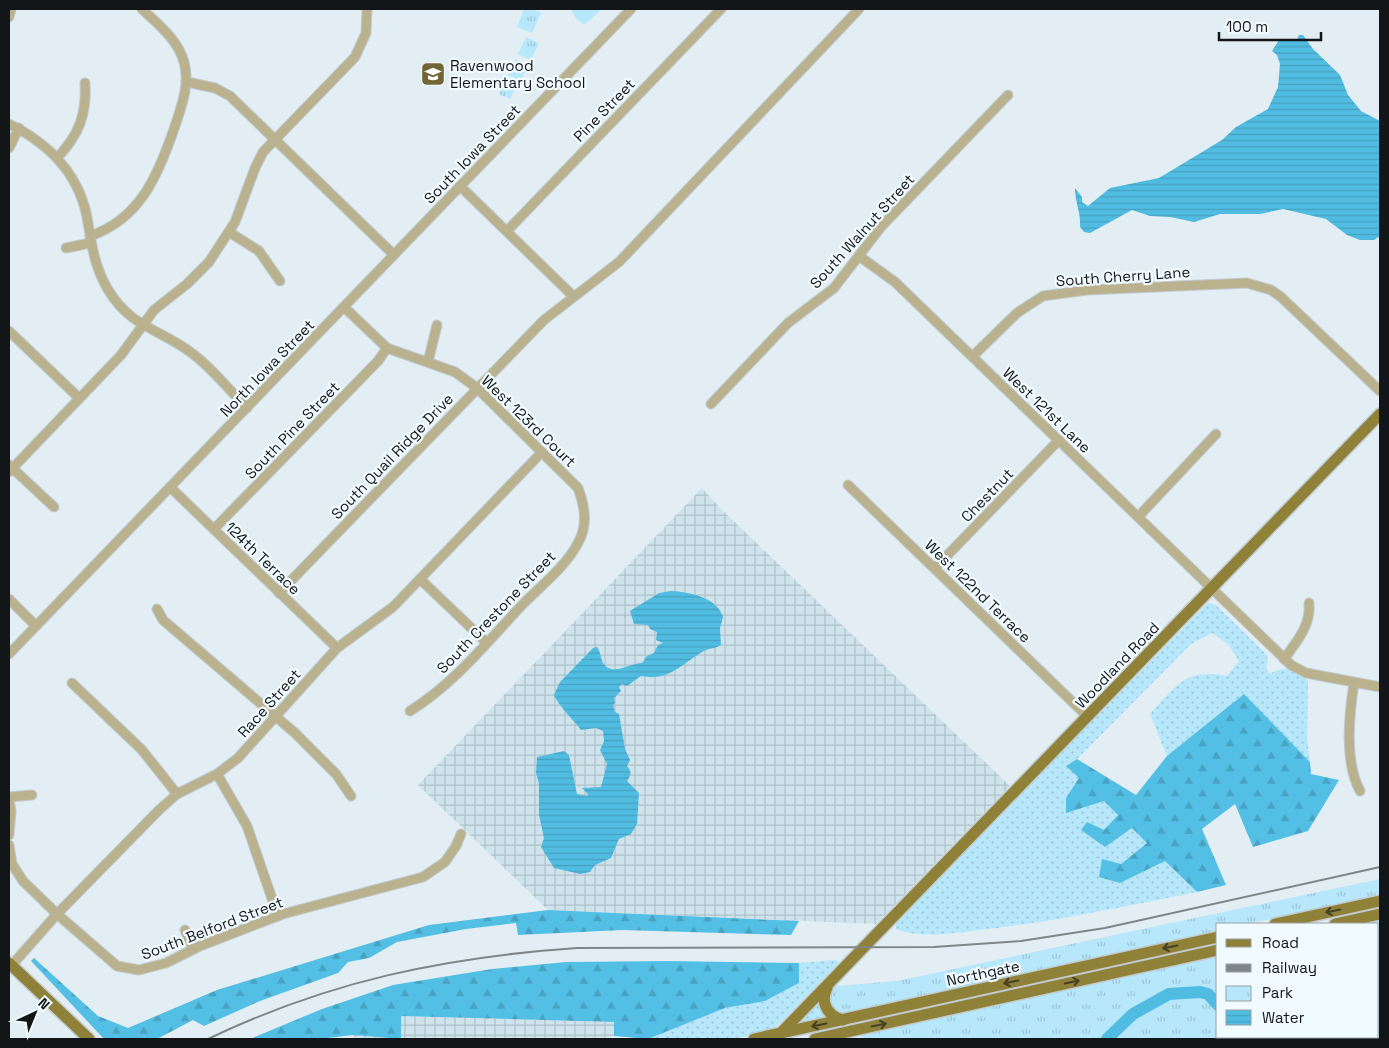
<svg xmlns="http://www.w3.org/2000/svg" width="1389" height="1048" font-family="'Space Grotesk',sans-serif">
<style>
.industrial{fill:url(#industrial-grid)}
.grass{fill:url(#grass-dots)}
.forest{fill:url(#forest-firs)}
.park{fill:url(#park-tufts)}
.pitch{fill:#b6e7fa}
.water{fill:url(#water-rules)}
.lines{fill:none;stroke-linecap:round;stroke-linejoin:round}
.river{stroke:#51bce1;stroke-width:12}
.minor-casing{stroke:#c1cbd0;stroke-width:11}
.major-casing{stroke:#c1cbd0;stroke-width:14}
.minor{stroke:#bab28e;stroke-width:9}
.major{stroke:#908139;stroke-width:11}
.rail{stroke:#7e8689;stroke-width:2}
.oneway{stroke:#444125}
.labels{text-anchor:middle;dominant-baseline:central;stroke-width:4.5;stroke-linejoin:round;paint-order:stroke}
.poi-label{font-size:15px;fill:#121618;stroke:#f1fbff;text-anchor:start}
.street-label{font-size:15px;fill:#121618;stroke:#f1fbff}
</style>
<defs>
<pattern id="industrial-grid" width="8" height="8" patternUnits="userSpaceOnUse" patternTransform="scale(1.25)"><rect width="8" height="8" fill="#cee3eb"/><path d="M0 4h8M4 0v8" fill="none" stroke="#b0c2c9"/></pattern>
<pattern id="grass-dots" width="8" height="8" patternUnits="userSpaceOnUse" patternTransform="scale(1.25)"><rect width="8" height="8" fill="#b6e7fa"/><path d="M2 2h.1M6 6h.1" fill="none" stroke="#9bc5d6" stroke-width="1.8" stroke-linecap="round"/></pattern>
<pattern id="forest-firs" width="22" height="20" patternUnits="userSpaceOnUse" patternTransform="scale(1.25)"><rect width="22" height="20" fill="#54bfe4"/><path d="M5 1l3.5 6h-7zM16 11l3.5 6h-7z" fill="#48a3c3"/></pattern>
<pattern id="park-tufts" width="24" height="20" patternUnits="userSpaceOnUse" patternTransform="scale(1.25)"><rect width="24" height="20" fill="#b6e7fa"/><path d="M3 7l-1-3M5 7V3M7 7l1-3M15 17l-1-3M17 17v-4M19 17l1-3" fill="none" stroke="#9bc5d6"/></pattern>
<pattern id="water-rules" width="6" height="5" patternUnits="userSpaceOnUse" patternTransform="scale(1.25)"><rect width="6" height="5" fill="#51bce1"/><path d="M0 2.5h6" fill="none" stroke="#46a1c0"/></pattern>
</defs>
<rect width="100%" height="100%" fill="#e2eef3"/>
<g class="industrial">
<polygon points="702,488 720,508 1010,786 876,924 548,910 418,785"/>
<polygon points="401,1016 614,1022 614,1036 599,1039 356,1039 353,1035 400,1039"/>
</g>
<g class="grass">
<path d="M1208,603l8,2 51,50 1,8 -2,4 4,7c17,-11 22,-2 38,6l-1,58 3,24 -66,-67 -77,61 -17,-42c27,-28 34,-46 77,-38l12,-15 -11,-17 -16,-11 -21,11 -114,115 -10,6 12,13 -13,20 38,3 14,14 -14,16 1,15 27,-18 16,15 -28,21v19l45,-22 32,31c-72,14 -144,30 -218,38 -26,3 -58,9 -83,-1v-7z"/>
<path d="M837,960l2,3 -60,61c-34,22 -91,15 -131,15l77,-31 40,-7 34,-18v-20z"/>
<polygon points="818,1003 820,1003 826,1017 802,1023 802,1020"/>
</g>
<g class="forest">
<polygon points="1244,694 1310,762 1311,774 1339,780 1308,831 1253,847 1235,804 1202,829 1226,885 1197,892 1165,861 1120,883 1099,877 1102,859 1121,864 1147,843 1132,828 1105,847 1081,830 1087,822 1104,830 1118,815 1104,801 1066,813 1066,798 1079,778 1066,766 1077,759 1136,795 1167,756"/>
<polygon points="548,910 799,921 791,935 622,930 518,935 516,923 466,929 397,942 369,958 348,962 338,973 260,1001 204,1026 193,1020 157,1039 104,1039 31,961 34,958 98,1016 128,1028 217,990 429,925"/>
<polygon points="667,961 799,963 799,983 765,1001 725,1008 648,1039 614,1036 614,1022 401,1016 401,1039 353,1035 319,1039 250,1039 322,1009 393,985 492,969 566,962"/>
</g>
<g class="park">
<polygon points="524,9 533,9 541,13 532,33 517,27"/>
<polygon points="526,37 539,43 531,60 518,54"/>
<polygon points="516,59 528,65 521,81 508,75"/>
<polygon points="506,80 517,85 510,99 499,94"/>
<path d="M1380,879v16l-132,29h-30v7l-372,82c-10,-3 -15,-5 -17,-16l6,-11 62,-5z"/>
<polygon points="1380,914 1380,1039 867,1039 850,1032 1218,950 1218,1037 1378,1037 1378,924 1335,924"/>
</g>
<polygon class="pitch" points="571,9 602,9 584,25 575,17"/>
<g class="water">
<path d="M1299,35h4l10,14 27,26 8,20 13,16 19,10v115l-6,4h-14l-13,-5 -21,-16 -43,-10 -23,5h-40l-26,8 -24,-5 -20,-1 -18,-6 -42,23 -6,-1 -4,-5c1,-14 -5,-25 -5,-39l7,9v5l6,4 22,-18 49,-10 63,-38 14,-13 32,-18 10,-22 2,-23 -3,-9 -5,-4 7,-11h18z"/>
<path d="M671,591c18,1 46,6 52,26l-3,11 1,17c-6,4 -13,3 -19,7 -20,12 -34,30 -61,24l-14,10 -5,-2 -3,3 2,4 -7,7 1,5 -2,2 2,7 4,2 6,35 5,11 -3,6c5,6 4,9 0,15l12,12 -2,31 -6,10 -12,5 -8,19 -16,7 -5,7 -10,2 -26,-6 -13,-21 3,-9 -5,-23v-31l-3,-11 1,-16 27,-6 5,4 8,39 10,2 1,-2 -6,-6 19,-1 6,-23 -7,-14 4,-9 -1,-10 -7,-3 -15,2c-9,-12 -21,-22 -27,-35l6,-13 33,-34 4,-1c4,5 3,10 6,16 9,14 27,0 39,0l5,-7 7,-3 4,-8 5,-2 -7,-3 1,-8 -7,-3 -2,-4 -14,-1 -4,-13 29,-18z"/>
</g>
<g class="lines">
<g class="river">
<polyline points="1262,1037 1264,1039"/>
<polyline points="1107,1039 1133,1014 1169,994 1200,992 1208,994 1218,1005"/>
</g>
<defs>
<g id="minor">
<polyline points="9,17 11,9"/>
<polyline points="187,82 215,88 230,96 394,255"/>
<path d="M9,124c41,20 72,52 79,99 4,24 7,44 19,65 24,41 53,40 86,66 20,15 36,36 54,54"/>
<polyline points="9,148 19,128"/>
<path d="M57,158c22,-23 30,-44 28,-75"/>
<polyline points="460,186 573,296"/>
<polyline points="507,231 721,9"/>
<polyline points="229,232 259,251 280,281"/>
<path d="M90,236c51,-17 69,-63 85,-110 7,-21 15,-42 9,-64 -6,-22 -25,-37 -42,-53"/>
<polyline points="66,248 90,243"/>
<polyline points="859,256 895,282 1291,665 1306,673 1380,687"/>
<path d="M344,307l43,41 68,24 22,16 101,100c7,19 10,37 0,55 -12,23 -36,42 -54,60 -36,38 -69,80 -114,108"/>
<polyline points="9,331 79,398"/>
<polyline points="973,356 1017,313 1043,296 1087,290 1247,283 1271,290 1281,297 1380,391"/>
<polyline points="428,362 437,325"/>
<polyline points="711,404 788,323 834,288 881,227 1008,95"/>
<polyline points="9,465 54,507"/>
<polyline points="9,472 121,355 154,310 187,284 209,262 235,222 255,168 263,152 355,57 366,33 367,9"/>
<polyline points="848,485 1088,717"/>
<polyline points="170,487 337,648"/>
<polyline points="1138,517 1216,434"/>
<polyline points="214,529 378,361 387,348"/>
<polyline points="935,568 1059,440"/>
<polyline points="420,579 487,643"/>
<polyline points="279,593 544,320 619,262 859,9"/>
<polyline points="9,599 36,626"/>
<polyline points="157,609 163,620 295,733 336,774 351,796"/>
<polyline points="9,654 631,9"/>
<path d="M1284,659c13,-18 27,-33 25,-56"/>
<polyline points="72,683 142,750 177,794"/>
<path d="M1354,683c-5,32 -10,78 6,108"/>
<polyline points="217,774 247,826 278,916"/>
<polyline points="9,797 32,795"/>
<polyline points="9,800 11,811 9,835"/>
<polyline points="9,845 12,864 23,881 57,914 117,966 139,970 166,963 200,946 283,914 423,877 445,862 456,846 461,834"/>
<polyline points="185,930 193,949"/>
<polyline points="12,965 57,914 159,810 177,794 217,774 238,758 337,648 393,607 542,452"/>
</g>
<g id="major">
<polyline points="1275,924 1380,901"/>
<polyline points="1335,924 1380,914"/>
<polyline points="9,963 89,1039"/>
<path d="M827,988c-7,14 0,28 16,32"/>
<polyline points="754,1039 1218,937"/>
<polyline points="775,1039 1380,414"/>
<polyline points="815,1039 1218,950"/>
</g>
</defs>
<use href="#minor" class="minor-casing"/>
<use href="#major" class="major-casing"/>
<use href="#minor" class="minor"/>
<use href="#major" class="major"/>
<path class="rail" d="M208,1039c121,-58 237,-82 369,-91l357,-1 87,-6 84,-13 275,-61"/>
</g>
<defs><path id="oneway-shaft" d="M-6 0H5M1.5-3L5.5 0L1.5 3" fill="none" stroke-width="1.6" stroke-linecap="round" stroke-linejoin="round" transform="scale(1.25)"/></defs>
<g class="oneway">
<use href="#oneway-shaft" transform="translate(1333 911) rotate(168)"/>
<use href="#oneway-shaft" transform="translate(1170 947) rotate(168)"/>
<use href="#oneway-shaft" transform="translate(1011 982) rotate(168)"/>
<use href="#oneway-shaft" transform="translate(1072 982) rotate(-12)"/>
<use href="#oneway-shaft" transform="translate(819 1025) rotate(168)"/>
<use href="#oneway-shaft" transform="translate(879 1025) rotate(-12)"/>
</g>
<defs>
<symbol id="school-square" viewBox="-11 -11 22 22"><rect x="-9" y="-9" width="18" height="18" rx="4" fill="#726734" stroke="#f1fbff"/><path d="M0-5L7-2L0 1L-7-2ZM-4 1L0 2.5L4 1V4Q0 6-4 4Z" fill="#fff"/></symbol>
</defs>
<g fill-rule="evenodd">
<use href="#school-square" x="419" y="60" width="28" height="28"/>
</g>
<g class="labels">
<g class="poi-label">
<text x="450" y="65">Ravenwood<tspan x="450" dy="17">Elementary School</tspan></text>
</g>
<g class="street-label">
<text transform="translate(604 110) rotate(-46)">Pine Street</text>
<text transform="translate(472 154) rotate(-46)">South Iowa Street</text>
<text transform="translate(862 231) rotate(-48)">South Walnut Street</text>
<text transform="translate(1123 276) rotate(-4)">South Cherry Lane</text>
<text transform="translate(267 368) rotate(-46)">North Iowa Street</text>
<text transform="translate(1047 410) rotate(44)">West 121st Lane</text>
<text transform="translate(529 421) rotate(44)">West 123rd Court</text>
<text transform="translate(292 430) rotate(-46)">South Pine Street</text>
<text transform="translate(392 456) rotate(-46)">South Quail Ridge Drive</text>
<text transform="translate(987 495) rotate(-46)">Chestnut</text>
<text transform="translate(263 558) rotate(44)">124th Terrace</text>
<text transform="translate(978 591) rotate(44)">West 122nd Terrace</text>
<text transform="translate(496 612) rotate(-46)">South Crestone Street</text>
<text transform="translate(1117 665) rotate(-46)">Woodland Road</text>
<text transform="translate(269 703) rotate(-48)">Race Street</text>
<text transform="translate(212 928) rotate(-21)">South Belford Street</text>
<text transform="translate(983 973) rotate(-12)">Northgate</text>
</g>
</g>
<rect width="1389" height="1048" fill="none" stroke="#121618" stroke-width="20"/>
<rect x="1216" y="923" width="162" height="115" fill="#f1fbff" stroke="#989fa3"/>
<rect x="1226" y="939" width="25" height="8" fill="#908139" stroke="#989fa3"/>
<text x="1262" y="948" font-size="15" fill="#121618">Road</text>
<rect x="1226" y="964" width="25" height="8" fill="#7e8689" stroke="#989fa3"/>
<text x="1262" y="973" font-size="15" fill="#121618">Railway</text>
<rect x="1226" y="986" width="25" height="15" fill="url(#park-tufts)" stroke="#989fa3"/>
<text x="1262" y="998" font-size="15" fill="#121618">Park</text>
<rect x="1226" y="1010" width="25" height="15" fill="url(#water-rules)" stroke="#989fa3"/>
<text x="1262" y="1023" font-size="15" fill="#121618">Water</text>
<g transform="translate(35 1013) rotate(44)" stroke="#f1fbff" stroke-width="4" paint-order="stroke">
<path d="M0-4L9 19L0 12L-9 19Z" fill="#121618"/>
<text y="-8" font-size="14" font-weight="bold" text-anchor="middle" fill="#121618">N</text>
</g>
<path d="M1219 32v8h102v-8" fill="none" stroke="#121618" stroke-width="2.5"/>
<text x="1226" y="32" font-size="15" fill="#121618" stroke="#f1fbff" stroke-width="4" paint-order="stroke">100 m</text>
</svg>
